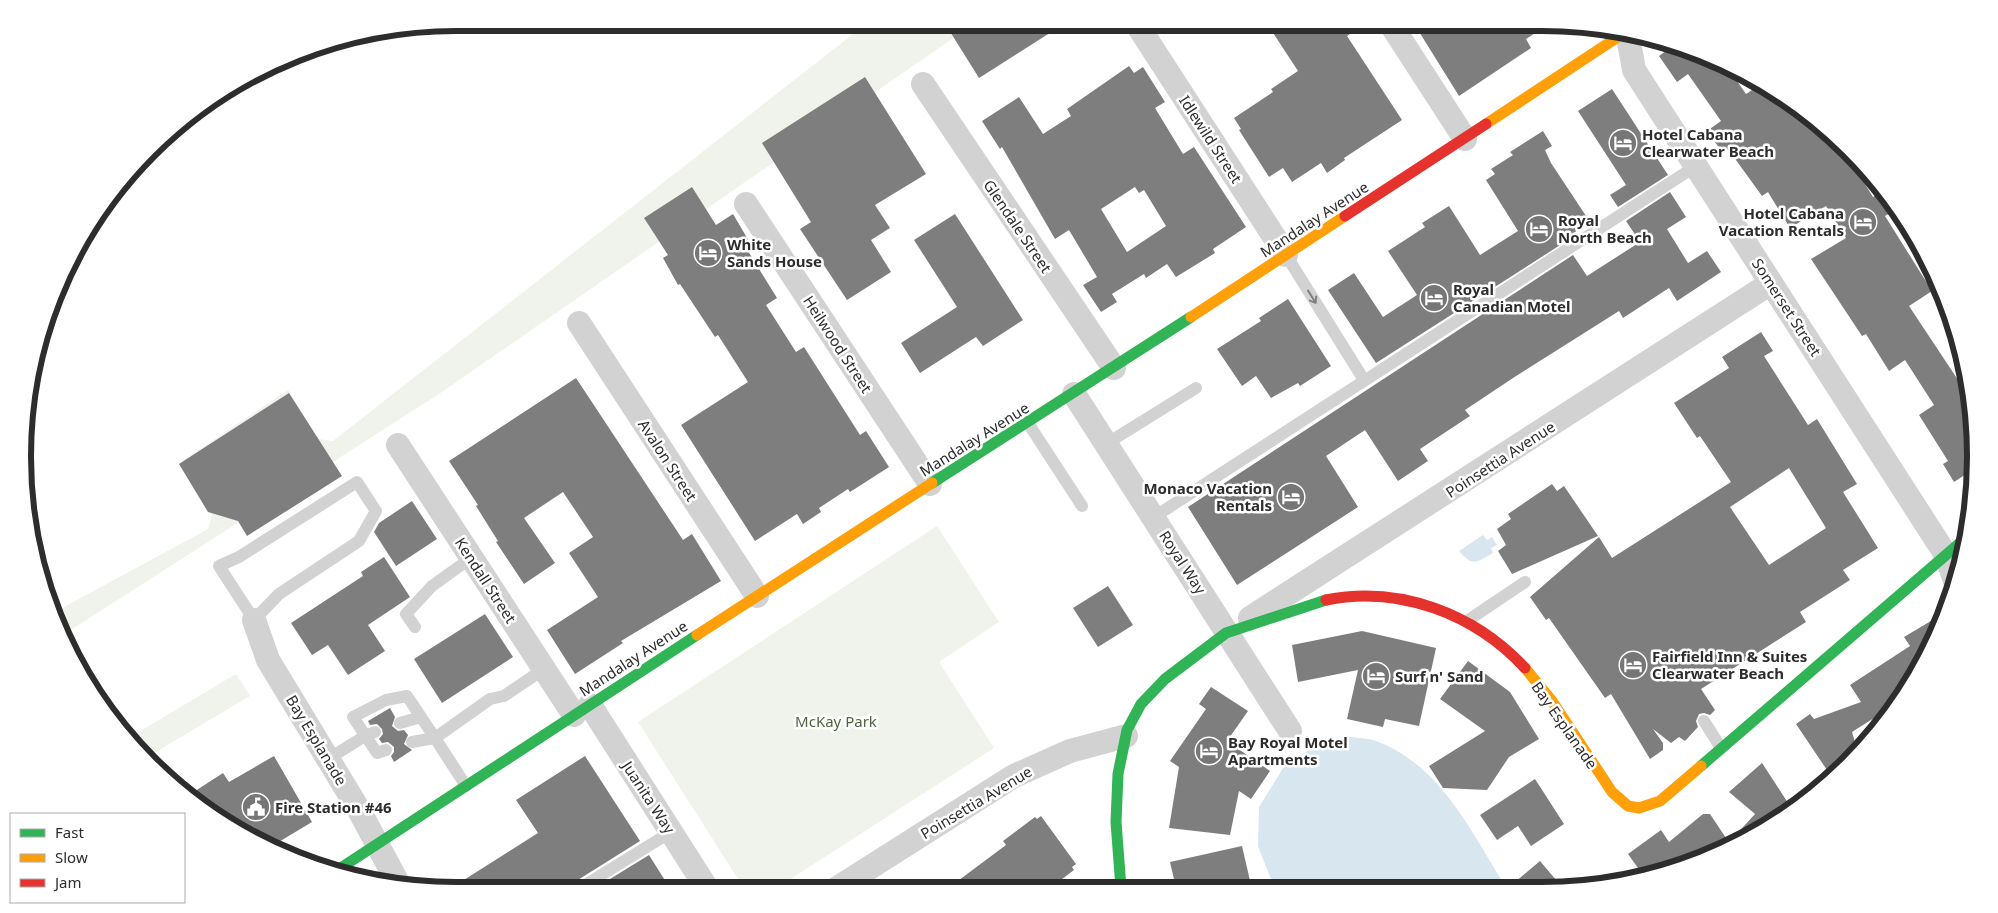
<svg xmlns="http://www.w3.org/2000/svg" width="1998" height="913" font-family="'Noto Sans',sans-serif">
<style>
.green{fill:#f0f3eb}
.water{fill:#d8e7ef}
.building{fill:#7e7e7e;fill-rule:evenodd}
.lines{fill:none;stroke-linecap:round;stroke-linejoin:round}
.lane{stroke:#d2d2d2;stroke-width:12}
.street{stroke:#d2d2d2;stroke-width:24}
.fast{stroke:#30b455;stroke-width:11}
.slow{stroke:#ff9f0a;stroke-width:11}
.jam{stroke:#e5322d;stroke-width:11}
.oneway{stroke:#808080}
.labels{text-anchor:middle;dominant-baseline:central;stroke-width:5;stroke-linejoin:round;paint-order:stroke}
.poi-label{font-size:15px;font-weight:bold;fill:#2d2d2d;stroke:#fff;text-anchor:start}
.street-label{font-size:15px;fill:#2d2d2d;stroke:#fff}
.park-label{font-size:15px;fill:#51653d;stroke:#fff}
.rim{fill:none;stroke:#2d2d2d;stroke-width:6}
</style>
<rect width="100%" height="100%" fill="#fff"/>
<g class="green">
<polygon points="867,23 975,23 439,394 63,635 53,613 208,529 212,515 182,461 288,390 318,439 333,441"/>
<polygon points="937,526 999,622 939,662 994,748 775,889 745,890 638,722"/>
<polygon points="236,674 250,696 149,756 132,736"/>
</g>
<g class="water">
<path d="M1483,535l4,5 5,-3 5,8 -6,3 2,5c-17,10 -20,14 -34,-2z"/>
<path d="M1350,737c8,1 18,1 26,4 65,24 95,91 130,146l-229,1 -7,-11 -12,-31 1,-39 24,-39 30,-21z"/>
</g>
<g class="building">
<polygon points="944,22 1067,22 979,78"/>
<polygon points="1266,22 1310,22 1315,30 1326,22 1367,22 1347,36 1402,120 1344,158 1345,160 1327,173 1321,163 1292,182 1283,168 1269,177 1239,130 1241,129 1234,118 1273,92 1271,89 1298,71"/>
<polygon points="1413,22 1542,22 1551,23 1526,39 1531,48 1459,96"/>
<polygon points="1674,45 1707,55 1726,65 1746,94 1761,84 1782,95 1838,141 1873,197 1883,191 1897,209 1885,216 1932,291 1909,306 1970,398 1976,456 1974,469 1954,482 1943,464 1948,461 1919,415 1934,405 1905,360 1889,371 1866,334 1862,336 1811,259 1846,238 1826,206 1790,228 1768,192 1762,196 1728,149 1723,153 1707,131 1721,121 1688,74 1677,82 1659,56"/>
<path d="M1129,66l5,7 9,-6 22,35 -10,6 28,46 11,-7 52,80 -33,22 2,4 -39,24 -9,-13 -21,14 -2,-4 -32,20 5,8 -16,10 -18,-27 14,-8 -28,-47 -14,9 -53,-92 -2,2 -18,-28 37,-24 24,37 28,-18 -4,-7zM1135,187l4,6 5,-3 22,36 -39,26 -26,-43z"/>
<polygon points="865,77 926,174 875,205 890,228 871,240 891,272 847,300 800,229 811,222 762,143"/>
<polygon points="1612,89 1668,175 1618,207 1610,195 1626,185 1578,111"/>
<polygon points="1543,131 1552,146 1545,150 1551,163 1590,222 1566,238 1568,240 1376,363 1328,290 1354,273 1383,317 1417,295 1388,251 1425,227 1422,223 1449,206 1480,255 1518,231 1486,180 1495,174 1491,169 1513,155 1510,152"/>
<polygon points="692,187 716,225 733,214 753,248 748,251 777,298 766,305 796,352 804,347 860,435 866,431 889,467 850,492 848,489 819,508 821,512 803,524 797,514 755,541 681,425 748,382 718,335 715,337 680,284 678,285 663,258 668,255 644,218"/>
<polygon points="1670,192 1686,217 1667,229 1688,263 1707,251 1721,272 1677,301 1669,288 1623,318 1619,311 1513,378 1465,410 1470,416 1420,449 1428,461 1398,481 1365,430 1326,456 1358,507 1237,585 1188,507 1573,255 1587,276 1640,242 1626,221"/>
<polygon points="955,214 1023,320 983,346 976,337 920,373 901,343 957,307 914,240"/>
<polygon points="1288,299 1331,366 1300,386 1298,383 1271,398 1256,376 1242,386 1217,349 1261,321 1259,318"/>
<path d="M1761,332l12,19 -9,5 44,69 9,-6 40,65 -14,8 35,56 -35,22 7,10 -50,32 6,10 -105,67 14,21 -5,5 -6,-2 -5,1 -3,7 2,6 -13,14 -6,-4 -8,6 -18,-14 10,14v7l-13,9 -39,-65 -6,4 -56,-80 -3,2 -16,-23 69,-60 13,21 119,-76 -31,-46 -3,2 -23,-35 55,-35 -7,-11zM1789,468l37,60 -57,37 -39,-58z"/>
<polygon points="576,378 683,540 692,534 721,581 621,641 623,643 575,674 547,630 598,597 569,553 593,537 563,492 524,518 555,563 524,584 496,542 498,541 476,506 478,505 449,461"/>
<polygon points="289,393 342,476 247,536 238,521 208,512 179,464"/>
<polygon points="1552,484 1557,491 1564,486 1598,536 1512,574 1498,551 1506,545 1497,529 1511,519 1508,514"/>
<polygon points="412,501 437,539 396,566 374,532 379,523"/>
<polygon points="384,557 410,597 368,625 385,651 348,675 328,645 312,655 291,623 363,576 361,572"/>
<polygon points="1108,586 1133,625 1098,647 1073,608"/>
<polygon points="1946,612 1943,622 1896,704 1852,732 1857,749 1831,776 1796,724 1810,714 1814,719 1861,702 1850,685 1910,646 1904,637"/>
<polygon points="485,614 513,657 442,703 414,659"/>
<polygon points="1362,631 1436,648 1419,726 1385,719 1383,727 1347,719 1358,670 1298,682 1292,645"/>
<polygon points="1468,661 1510,692 1539,739 1509,757 1487,790 1443,788 1429,766 1485,731 1440,699"/>
<polygon points="1211,687 1248,711 1227,741 1270,771 1251,799 1239,791 1230,835 1169,828 1179,767 1170,761 1206,709 1199,704"/>
<polygon points="390,708 395,717 392,726 398,731 404,730 408,735 404,744 412,750 394,762 391,756 394,752 394,747 388,742 382,743 379,739 383,734 382,729 377,724 370,725 368,721"/>
<polygon points="274,756 312,822 272,846 189,795 223,773 229,782"/>
<polygon points="585,756 640,841 573,883 569,890 448,890 538,833 516,800"/>
<polygon points="1762,763 1792,809 1735,842 1732,839 1755,814 1729,792"/>
<polygon points="1535,779 1564,824 1531,846 1518,826 1497,840 1480,815"/>
<polygon points="1703,814 1710,814 1730,844 1708,857 1643,875 1628,854 1661,830 1669,842"/>
<polygon points="1041,816 1076,864 1072,867 1074,870 1049,889 947,889 1006,845 1003,841 1035,817 1037,819"/>
<polygon points="1242,846 1251,885 1239,888 1176,888 1170,862"/>
<polygon points="649,855 666,882 654,890 592,890"/>
<polygon points="1540,861 1562,887 1509,887"/>
</g>
<g class="lines">
<g class="lane">
<polyline points="1286,255 1364,380"/>
<polyline points="1028,423 1082,506"/>
<polyline points="1106,444 1196,388"/>
<polygon points="357,482 376,511 359,541 279,594 254,620 219,566 239,557"/>
<polyline points="1154,517 1696,166"/>
<polyline points="1467,621 1525,582"/>
<polyline points="415,627 406,614 432,586 471,558"/>
<polyline points="1704,721 1721,748"/>
<polyline points="400,723 421,717"/>
<polyline points="386,750 377,753 353,717 386,700 407,696 435,738 412,742"/>
<polyline points="328,759 365,736 375,732"/>
<polyline points="466,786 435,738 490,699 504,696 544,669"/>
<polyline points="577,890 671,832"/>
</g>
<g class="street">
<polyline points="1136,23 1286,255"/>
<polyline points="1390,23 1465,139"/>
<polyline points="1627,31 1634,70 1946,555 1955,581"/>
<polyline points="923,84 1114,368"/>
<polyline points="746,204 930,484"/>
<polyline points="579,323 757,596"/>
<polyline points="1074,394 1290,731"/>
<polyline points="398,445 574,715"/>
<polyline points="1250,618 1771,283"/>
<polyline points="254,620 268,660 359,810 399,885"/>
<polyline points="590,705 708,890"/>
<polyline points="836,889 1014,776 1070,751 1126,736"/>
</g>
<g class="fast">
<polyline points="932,483 1191,317"/>
<polyline points="1701,766 1968,536"/>
<polyline points="336,871 697,635"/>
<polyline points="1121,888 1116,822 1118,774 1127,730 1141,704 1165,679 1226,633 1326,600"/>
</g>
<g class="slow">
<polyline points="1486,124 1627,31"/>
<polyline points="1191,317 1345,216"/>
<polyline points="697,635 932,483"/>
<polyline points="1525,668 1552,701 1612,792 1628,806 1639,808 1660,801 1701,766"/>
</g>
<g class="jam">
<polyline points="1345,216 1486,124"/>
<path d="M1326,600c74,-15 149,14 199,68"/>
</g>
</g>
<defs><path id="oneway-shaft" d="M-6 0H5M1.5-3L5.5 0L1.5 3" fill="none" stroke-width="1.6" stroke-linecap="round" stroke-linejoin="round" transform="scale(1.25)"/></defs>
<use class="oneway" href="#oneway-shaft" transform="translate(1312 297) rotate(58)"/>
<defs>
<symbol id="hotel-disc" viewBox="-11 -11 22 22"><circle r="9.5" fill="#767676" stroke="#fff"/><path d="M-6-4.5h1.5V1H6V5H4.5V3h-9V5H-6ZM-4 0a1.8 1.8 0 1 1 3.6 0ZM.5 0V-2.5h3Q6-2.5 6 0Z" fill="#fff"/></symbol>
<symbol id="civic-disc" viewBox="-11 -11 22 22"><circle r="9.5" fill="#767676" stroke="#fff"/><path d="M-.6-6.5H3V-4.5H.6V-3L4-1V1h2V6H-6V1h2V-1L-.6-3ZM-1.2 2.5V6h2.4V2.5Z" fill="#fff"/></symbol>
</defs>
<g fill-rule="evenodd">
<use href="#hotel-disc" x="1607" y="127" width="32" height="32"/>
<use href="#hotel-disc" x="1847" y="206" width="32" height="32"/>
<use href="#hotel-disc" x="1523" y="213" width="32" height="32"/>
<use href="#hotel-disc" x="692" y="237" width="32" height="32"/>
<use href="#hotel-disc" x="1418" y="282" width="32" height="32"/>
<use href="#hotel-disc" x="1275" y="481" width="32" height="32"/>
<use href="#hotel-disc" x="1617" y="649" width="32" height="32"/>
<use href="#hotel-disc" x="1360" y="660" width="32" height="32"/>
<use href="#hotel-disc" x="1193" y="735" width="32" height="32"/>
<use href="#civic-disc" x="240" y="791" width="32" height="32"/>
</g>
<g class="labels">
<g class="poi-label">
<text x="1642" y="134">Hotel Cabana<tspan x="1642" dy="17">Clearwater Beach</tspan></text>
<text x="1844" y="213" text-anchor="end">Hotel Cabana<tspan x="1844" dy="17">Vacation Rentals</tspan></text>
<text x="1558" y="220">Royal<tspan x="1558" dy="17">North Beach</tspan></text>
<text x="727" y="244">White<tspan x="727" dy="17">Sands House</tspan></text>
<text x="1453" y="289">Royal<tspan x="1453" dy="17">Canadian Motel</tspan></text>
<text x="1272" y="488" text-anchor="end">Monaco Vacation<tspan x="1272" dy="17">Rentals</tspan></text>
<text x="1652" y="656">Fairfield Inn &amp; Suites<tspan x="1652" dy="17">Clearwater Beach</tspan></text>
<text x="1395" y="676">Surf n' Sand</text>
<text x="1228" y="742">Bay Royal Motel<tspan x="1228" dy="17">Apartments</tspan></text>
<text x="275" y="807">Fire Station #46</text>
</g>
<g class="street-label">
<text transform="translate(1211 139) rotate(57)">Idlewild Street</text>
<text transform="translate(1314 219) rotate(-33)">Mandalay Avenue</text>
<text transform="translate(1018 226) rotate(56)">Glendale Street</text>
<text transform="translate(1787 307) rotate(57)">Somerset Street</text>
<text transform="translate(838 344) rotate(57)">Heilwood Street</text>
<text transform="translate(974 439) rotate(-32)">Mandalay Avenue</text>
<text transform="translate(1500 459) rotate(-33)">Poinsettia Avenue</text>
<text transform="translate(668 460) rotate(57)">Avalon Street</text>
<text transform="translate(1183 562) rotate(57)">Royal Way</text>
<text transform="translate(486 580) rotate(57)">Kendall Street</text>
<text transform="translate(633 658) rotate(-33)">Mandalay Avenue</text>
<text transform="translate(1565 725) rotate(55)">Bay Esplanade</text>
<text transform="translate(317 740) rotate(59)">Bay Esplanade</text>
<text transform="translate(649 797) rotate(57)">Juanita Way</text>
<text transform="translate(976 802) rotate(-31)">Poinsettia Avenue</text>
</g>
<g class="park-label">
<text x="836" y="721">McKay Park</text>
</g>
</g>
<path d="M0 0H1998V913H0ZM456 31H1542A425 425 0 0 1 1967 456V457A425 425 0 0 1 1542 882H456A425 425 0 0 1 31 457V456A425 425 0 0 1 456 31Z" fill="#fff" fill-rule="evenodd"/>
<path class="rim" d="M456 31H1542A425 425 0 0 1 1967 456V457A425 425 0 0 1 1542 882H456A425 425 0 0 1 31 457V456A425 425 0 0 1 456 31Z"/>
<rect x="10" y="813" width="175" height="90" fill="#ffffff" stroke="#ababab"/>
<rect x="20" y="829" width="25" height="8" fill="#30b455" stroke="#ababab"/>
<text x="55" y="838" font-size="15" fill="#2d2d2d">Fast</text>
<rect x="20" y="854" width="25" height="8" fill="#ff9f0a" stroke="#ababab"/>
<text x="55" y="863" font-size="15" fill="#2d2d2d">Slow</text>
<rect x="20" y="879" width="25" height="8" fill="#e5322d" stroke="#ababab"/>
<text x="55" y="888" font-size="15" fill="#2d2d2d">Jam</text>
</svg>
